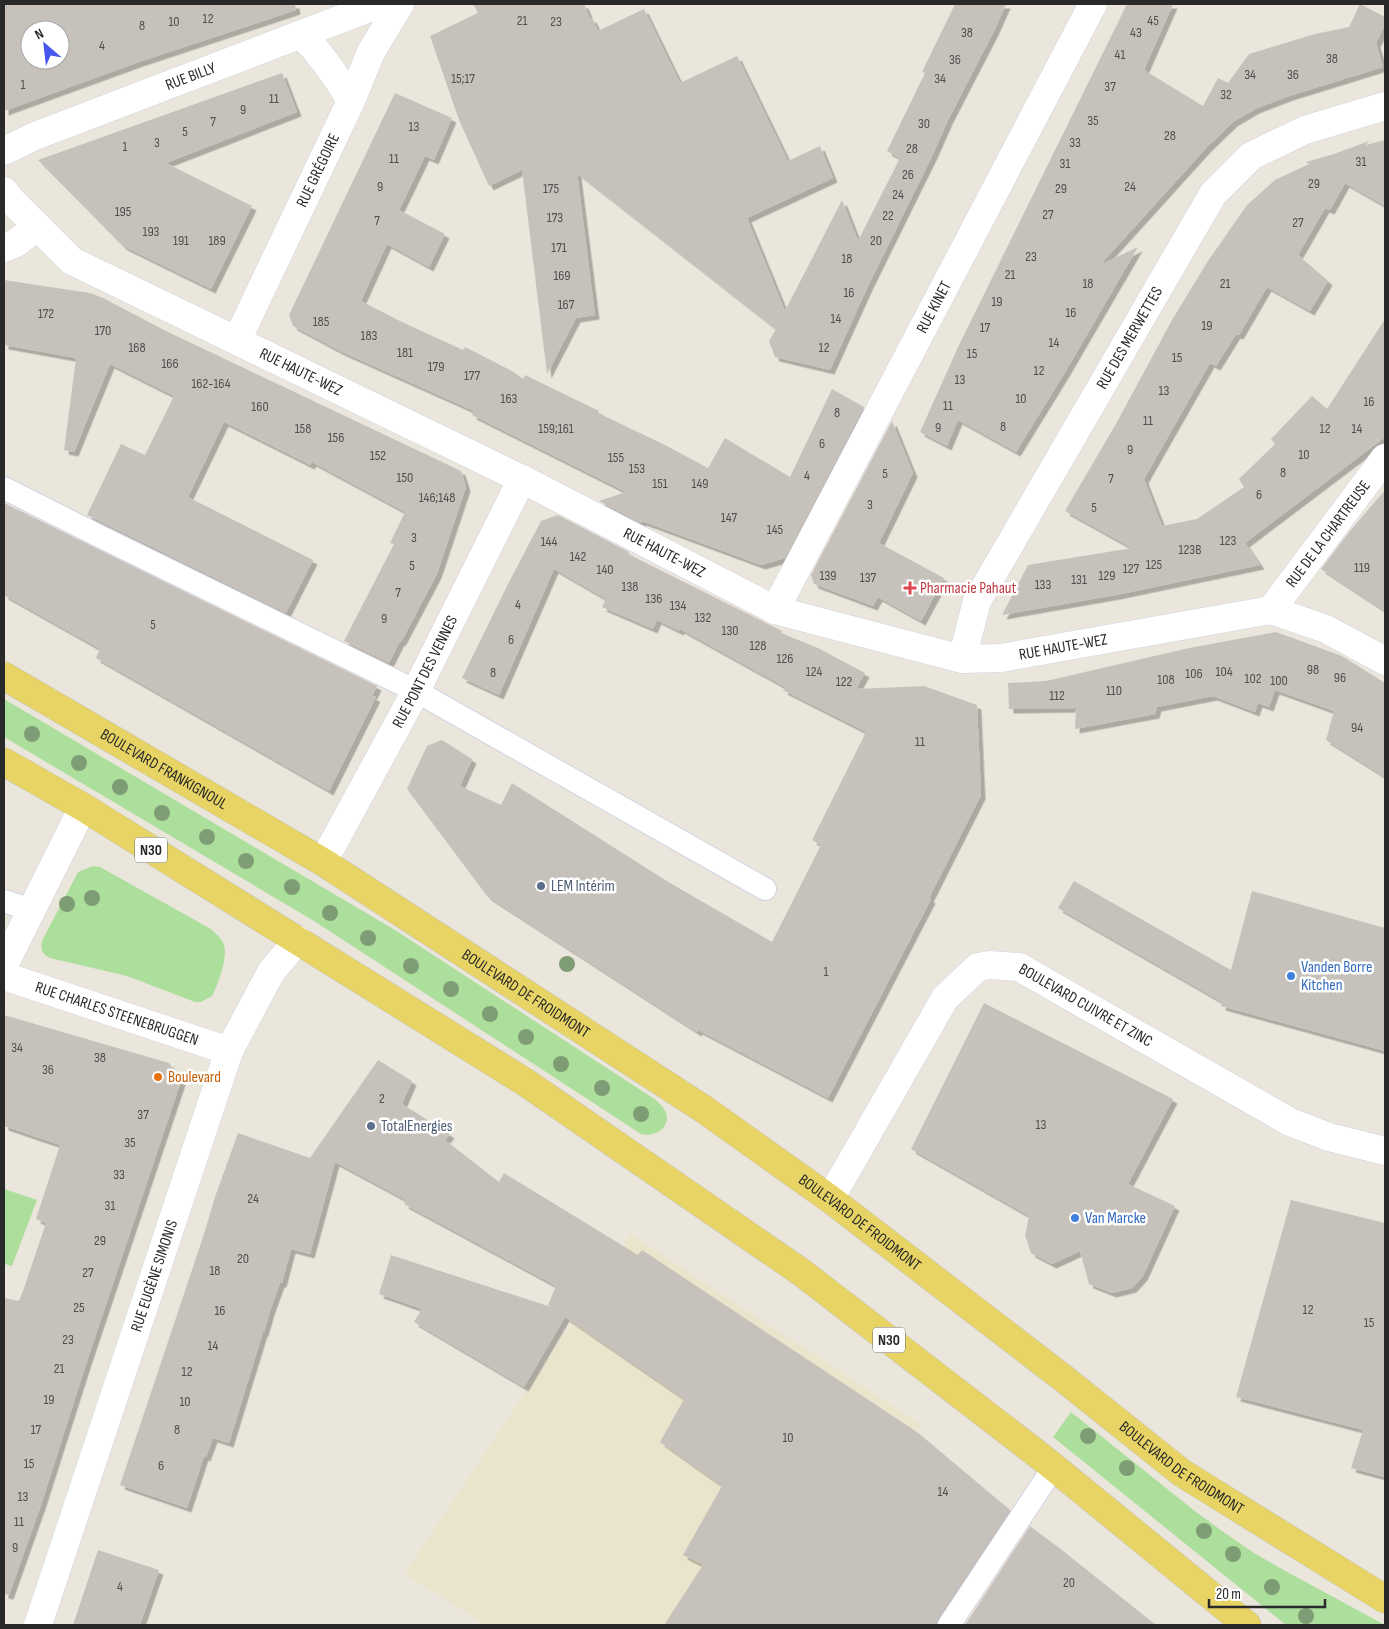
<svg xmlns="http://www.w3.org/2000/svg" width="1389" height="1629" font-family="'Sofia Sans Condensed',sans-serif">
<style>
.education{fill:#ebe4cc}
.green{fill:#acde9c}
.building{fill:#c6c2bb;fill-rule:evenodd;filter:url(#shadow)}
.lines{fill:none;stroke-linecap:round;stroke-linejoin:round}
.lane-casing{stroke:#d1d3e1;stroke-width:24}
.street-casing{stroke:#d1d3e1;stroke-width:29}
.primary-casing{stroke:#c7c7c7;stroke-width:29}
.lane{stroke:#fff;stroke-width:22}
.street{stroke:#fff;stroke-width:28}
.primary{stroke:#e7d464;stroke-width:28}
.tree{fill:#7f9d74}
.health-dot{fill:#e0444e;stroke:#fff;stroke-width:2}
.service-dot{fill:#5c6f8a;stroke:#fff;stroke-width:2}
.shop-dot{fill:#3f7fe0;stroke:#fff;stroke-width:2}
.food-dot{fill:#e8710a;stroke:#fff;stroke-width:2}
.labels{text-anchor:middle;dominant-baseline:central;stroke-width:5;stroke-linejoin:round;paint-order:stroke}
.number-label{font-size:14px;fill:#504f4e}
.shield{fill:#fff;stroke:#696969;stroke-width:1}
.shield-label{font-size:15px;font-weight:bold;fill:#292929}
.street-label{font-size:16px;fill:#292929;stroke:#fff}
.health-label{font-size:16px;fill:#be3a42;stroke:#fff;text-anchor:start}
.service-label{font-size:16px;fill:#4e5e75;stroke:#fff;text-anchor:start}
.shop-label{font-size:16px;fill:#366cbe;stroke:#fff;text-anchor:start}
.food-label{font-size:16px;fill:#c56008;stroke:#fff;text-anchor:start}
</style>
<defs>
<filter id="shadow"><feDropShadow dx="4.5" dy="4.5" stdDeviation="0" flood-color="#0004"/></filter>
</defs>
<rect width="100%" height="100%" fill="#ebe6dc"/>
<polygon class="education" points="631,1234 921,1425 917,1432 887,1467 811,1569 774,1625 486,1625 405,1574"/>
<g class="green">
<path d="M4,699l391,231 261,170c2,3 6,5 8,9 10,16 -8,29 -23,25l-327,-213 -310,-184z"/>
<path d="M93,866l7,1 111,62c5,5 11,9 13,16 4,13 -6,40 -12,51l-11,6h-6l-68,-26 -77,-18c-8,-4 -10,-9 -8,-17l36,-69z"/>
<polygon points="4,1189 37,1200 12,1266 5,1264 4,1268"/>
<polygon points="1071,1412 1196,1512 1222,1531 1254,1553 1289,1573 1385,1625 1286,1625 1053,1437"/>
</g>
<g class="building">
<path d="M4,4h291l1,6 -157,52 -135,49zM30,30h30v30h-30z"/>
<polygon points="473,4 584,4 590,19 592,18 598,31 644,9 680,83 737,56 788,161 820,146 833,178 747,218 785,311 842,200 858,241 900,158 887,151 925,73 922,72 955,4 1006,4 995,29 948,120 934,152 868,286 830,370 775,357 769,341 776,329 577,173 595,315 576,318 547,374 522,170 489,186 459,120 430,36 478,13"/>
<polygon points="1127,4 1173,4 1144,70 1203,106 1218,78 1228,83 1249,54 1315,34 1349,27 1360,4 1385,17 1385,25 1376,43 1383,67 1289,96 1255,109 1233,122 1207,147 1100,265 1138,247 1064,374 1016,452 958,420 947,446 920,432 959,345"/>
<polygon points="282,73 297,112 166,163 252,206 211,289 123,246 38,160"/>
<polygon points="395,93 452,118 434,160 425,156 399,210 445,234 429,267 387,244 361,301 400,321 463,350 465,347 512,371 523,379 525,375 599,411 598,413 665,445 708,468 725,438 790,477 832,389 864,407 785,558 761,565 642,521 641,523 599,501 626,492 472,415 474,411 340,351 293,326 289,315"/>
<polygon points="1385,140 1385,206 1345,183 1330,210 1325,208 1298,255 1328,281 1310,311 1267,287 1239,335 1236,334 1216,366 1210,363 1144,479 1162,526 1197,519 1244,487 1239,479 1275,444 1271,439 1312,396 1327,409 1385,319 1385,437 1245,543 1260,565 1116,595 1002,615 1028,565 1132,548 1065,511 1117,422 1172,320 1208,261 1247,205 1275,180 1309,164 1306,162 1334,154 1369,141 1366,145"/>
<polygon points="4,280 90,293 103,298 166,331 461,471 466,487 437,574 401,642 400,641 389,663 344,641 394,544 390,543 405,512 312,462 310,465 224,422 188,497 313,560 286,613 87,515 121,444 145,455 174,396 110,364 74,452 64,450 76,358 4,345"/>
<polygon points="892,421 913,473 879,543 944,578 921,621 878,597 873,606 814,584 811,575"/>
<polygon points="1385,490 1385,611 1321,569 1350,531"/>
<polygon points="4,503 377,686 372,696 376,697 329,791 96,658 100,649 4,595"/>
<polygon points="558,515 629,552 628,554 782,631 781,633 818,648 865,673 856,689 924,686 977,705 981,795 929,898 931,899 828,1098 698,1030 697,1032 487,896 407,789 427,746 442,740 472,759 460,786 501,805 512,783 670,883 772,942 821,845 812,840 866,732 783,690 785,687 680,629 679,631 657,620 653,629 602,607 606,599 554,569 499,695 462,678 508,584 541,521"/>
<polygon points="1276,632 1342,656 1385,683 1385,777 1326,740 1334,711 1275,690 1269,707 1258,703 1255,712 1213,696 1157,707 1155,714 1075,729 1076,708 1009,709 1008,683 1046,681 1189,648"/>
<polygon points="1074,881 1231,970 1252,891 1385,928 1385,1051 1221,1006 1222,1002 1058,908"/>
<polygon points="984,1003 1173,1099 1128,1184 1175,1206 1143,1276 1132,1288 1112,1293 1089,1284 1080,1251 1052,1264 1031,1253 1025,1235 1029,1216 911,1149"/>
<polygon points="4,1015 169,1063 181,1081 87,1361 41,1505 9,1595 4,1594 4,1298 19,1301 24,1288 46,1223 36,1219 60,1145 4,1126"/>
<polygon points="378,1060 412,1081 402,1104 450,1134 445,1140 499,1182 504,1173 638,1255 642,1250 917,1432 1010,1510 938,1618 936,1625 664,1625 703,1565 683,1555 722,1486 660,1442 684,1399 565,1317 524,1387 414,1322 422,1309 379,1294 391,1255 551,1307 548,1305 556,1286 404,1204 406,1200 335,1162 310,1254 291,1249 282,1283 280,1283 270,1311 264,1332 263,1332 229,1443 213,1438 206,1457 204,1456 187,1508 120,1485 204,1234 215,1197 238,1133 310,1158"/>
<polygon points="1291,1200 1385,1223 1385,1477 1351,1468 1363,1430 1236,1397"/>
<polygon points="1030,1526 1058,1547 1156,1625 965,1625"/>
<polygon points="98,1550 159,1570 140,1625 73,1625"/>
</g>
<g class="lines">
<defs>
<g id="lane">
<polyline points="4,488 99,536 416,691 765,889"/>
<polyline points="4,901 31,910"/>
<polyline points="949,1625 1054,1467"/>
</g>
<g id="street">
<path d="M301,34c20,20 36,43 50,67"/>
<path id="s1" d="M4,151l31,-15 345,-132"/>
<path id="s2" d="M4,191l6,8 62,62 450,218 253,131 187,49 39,-1 270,-48 55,19 59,32"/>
<polyline points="4,248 16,243 37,226"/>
<path id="s3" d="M237,340l114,-239 20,-49 29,-48"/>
<path id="s4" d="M775,610l318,-606"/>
<path id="s5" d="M1271,610l114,-152"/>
<path id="s6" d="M962,659l15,-58 236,-407 38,-38 54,-26 80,-24"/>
<path id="s7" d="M323,862l93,-171 106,-212"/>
<polyline points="4,965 83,807"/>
<path id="s8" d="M4,976l225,75"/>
<path id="s9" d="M830,1199l115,-201 33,-31 11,-2 30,2 271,155 39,15 56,14"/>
<path id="s10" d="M38,1625l191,-574 42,-79 27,-32"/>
</g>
<g id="primary">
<path id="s11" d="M4,676l319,186 382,248 125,89 233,179 119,95 203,126"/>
<polyline points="4,762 83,807 525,1082 801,1272 1045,1460 1247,1625"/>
</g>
</defs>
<use href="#lane" class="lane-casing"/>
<use href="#street" class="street-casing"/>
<use href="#primary" class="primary-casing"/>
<use href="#lane" class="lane"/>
<use href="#street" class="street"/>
<use href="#primary" class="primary"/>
</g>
<g class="tree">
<circle cx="32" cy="734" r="8"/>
<circle cx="79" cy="763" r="8"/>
<circle cx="120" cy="787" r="8"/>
<circle cx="162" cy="813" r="8"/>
<circle cx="207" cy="837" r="8"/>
<circle cx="246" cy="861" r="8"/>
<circle cx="292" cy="887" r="8"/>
<circle cx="92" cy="898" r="8"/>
<circle cx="67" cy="904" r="8"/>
<circle cx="330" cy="913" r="8"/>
<circle cx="368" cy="938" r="8"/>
<circle cx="567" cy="964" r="8"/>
<circle cx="411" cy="966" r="8"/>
<circle cx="451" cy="989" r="8"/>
<circle cx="490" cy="1014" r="8"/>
<circle cx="526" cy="1037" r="8"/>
<circle cx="561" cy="1064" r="8"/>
<circle cx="602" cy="1088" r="8"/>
<circle cx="641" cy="1114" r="8"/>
<circle cx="1088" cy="1436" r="8"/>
<circle cx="1127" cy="1468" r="8"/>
<circle cx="1204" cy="1531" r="8"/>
<circle cx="1233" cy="1554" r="8"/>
<circle cx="1272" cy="1587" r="8"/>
<circle cx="1306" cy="1616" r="8"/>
</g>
<path class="health-dot" d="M907.5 580.5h5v5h5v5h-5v5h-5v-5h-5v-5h5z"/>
<g class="service-dot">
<circle cx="541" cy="886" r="5"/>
<circle cx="371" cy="1126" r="5"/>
</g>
<g class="shop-dot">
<circle cx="1291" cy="976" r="5"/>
<circle cx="1075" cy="1218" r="5"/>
</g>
<circle class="food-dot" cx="158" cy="1077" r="5"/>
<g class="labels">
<g class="number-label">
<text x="208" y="18">12</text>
<text x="522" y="20">21</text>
<text x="1153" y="20">45</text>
<text x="174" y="21">10</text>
<text x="556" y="21">23</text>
<text x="142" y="25">8</text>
<text x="967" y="32">38</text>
<text x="1136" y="32">43</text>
<text x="102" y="45">4</text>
<text x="1120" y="54">41</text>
<text x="1332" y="58">38</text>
<text x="955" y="59">36</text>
<text x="1250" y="74">34</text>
<text x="1293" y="74">36</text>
<text x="463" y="78">15;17</text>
<text x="940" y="78">34</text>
<text x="23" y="84">1</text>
<text x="1110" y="86">37</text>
<text x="1226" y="94">32</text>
<text x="274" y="98">11</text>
<text x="243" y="109">9</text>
<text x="1093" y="120">35</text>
<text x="213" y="121">7</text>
<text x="924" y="123">30</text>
<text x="414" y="126">13</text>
<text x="185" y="131">5</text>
<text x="1170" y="135">28</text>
<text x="157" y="142">3</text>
<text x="1075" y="142">33</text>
<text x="125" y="146">1</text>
<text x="912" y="148">28</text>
<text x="394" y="158">11</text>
<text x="1361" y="161">31</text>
<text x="1065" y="163">31</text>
<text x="908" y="174">26</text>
<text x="1314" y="183">29</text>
<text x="380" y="186">9</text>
<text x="1130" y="186">24</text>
<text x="551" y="188">175</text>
<text x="1061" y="188">29</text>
<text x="898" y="194">24</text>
<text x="123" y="211">195</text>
<text x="1048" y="214">27</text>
<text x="888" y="215">22</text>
<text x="555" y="217">173</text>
<text x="377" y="220">7</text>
<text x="1298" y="222">27</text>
<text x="151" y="231">193</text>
<text x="181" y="240">191</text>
<text x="217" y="240">189</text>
<text x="876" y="240">20</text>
<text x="559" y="247">171</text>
<text x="1031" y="256">23</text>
<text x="847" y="258">18</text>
<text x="1010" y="274">21</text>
<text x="562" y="275">169</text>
<text x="1088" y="283">18</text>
<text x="1225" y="283">21</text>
<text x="849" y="292">16</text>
<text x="997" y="301">19</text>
<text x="566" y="304">167</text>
<text x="1071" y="312">16</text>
<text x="46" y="313">172</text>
<text x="836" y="318">14</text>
<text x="321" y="321">185</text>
<text x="1207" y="325">19</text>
<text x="985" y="327">17</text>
<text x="103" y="330">170</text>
<text x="369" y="335">183</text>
<text x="1054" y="342">14</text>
<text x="137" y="347">168</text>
<text x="824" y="347">12</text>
<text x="405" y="352">181</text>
<text x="972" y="353">15</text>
<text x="1177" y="357">15</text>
<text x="170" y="363">166</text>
<text x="436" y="366">179</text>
<text x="1039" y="370">12</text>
<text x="472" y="375">177</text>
<text x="960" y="379">13</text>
<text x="211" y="383">162-164</text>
<text x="1164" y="390">13</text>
<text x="509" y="398">163</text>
<text x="1021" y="398">10</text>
<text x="1369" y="401">16</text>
<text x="948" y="405">11</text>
<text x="260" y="406">160</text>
<text x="837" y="412">8</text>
<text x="1148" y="420">11</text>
<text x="1003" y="426">8</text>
<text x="938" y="427">9</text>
<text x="303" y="428">158</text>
<text x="556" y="428">159;161</text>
<text x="1325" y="428">12</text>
<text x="1357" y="428">14</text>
<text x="336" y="437">156</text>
<text x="822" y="443">6</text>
<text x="1130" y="449">9</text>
<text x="1304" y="454">10</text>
<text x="378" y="455">152</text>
<text x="616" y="457">155</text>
<text x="637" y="468">153</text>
<text x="1283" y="472">8</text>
<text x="885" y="473">5</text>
<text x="807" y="475">4</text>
<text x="405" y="477">150</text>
<text x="1111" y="478">7</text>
<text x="660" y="483">151</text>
<text x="700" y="483">149</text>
<text x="1259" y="494">6</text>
<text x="437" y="497">146;148</text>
<text x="870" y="504">3</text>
<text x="1094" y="507">5</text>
<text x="729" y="517">147</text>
<text x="775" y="529">145</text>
<text x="414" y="537">3</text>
<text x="1228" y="540">123</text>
<text x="549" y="541">144</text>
<text x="1190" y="549">123B</text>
<text x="578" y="556">142</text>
<text x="1154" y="564">125</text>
<text x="412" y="565">5</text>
<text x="1362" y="567">119</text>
<text x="1131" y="568">127</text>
<text x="605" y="569">140</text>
<text x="828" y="575">139</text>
<text x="1107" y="575">129</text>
<text x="868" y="577">137</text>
<text x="1079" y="579">131</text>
<text x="1043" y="584">133</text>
<text x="630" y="586">138</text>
<text x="398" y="592">7</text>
<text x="654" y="598">136</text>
<text x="518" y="604">4</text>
<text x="678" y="605">134</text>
<text x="703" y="617">132</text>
<text x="384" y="618">9</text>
<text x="153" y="624">5</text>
<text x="730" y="630">130</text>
<text x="511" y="639">6</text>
<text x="758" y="645">128</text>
<text x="785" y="658">126</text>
<text x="1313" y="669">98</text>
<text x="814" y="671">124</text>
<text x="1224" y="671">104</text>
<text x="493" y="672">8</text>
<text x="1194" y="673">106</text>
<text x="1340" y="677">96</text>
<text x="1253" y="678">102</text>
<text x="1166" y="679">108</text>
<text x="1279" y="680">100</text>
<text x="844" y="681">122</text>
<text x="1114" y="690">110</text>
<text x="1057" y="695">112</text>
<text x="1357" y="727">94</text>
<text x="920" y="741">11</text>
<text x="826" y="971">1</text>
<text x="17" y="1047">34</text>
<text x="100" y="1057">38</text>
<text x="48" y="1069">36</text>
<text x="382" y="1098">2</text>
<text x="143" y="1114">37</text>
<text x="1041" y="1124">13</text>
<text x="130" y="1142">35</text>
<text x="119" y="1174">33</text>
<text x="253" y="1198">24</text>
<text x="110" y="1205">31</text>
<text x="100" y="1240">29</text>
<text x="243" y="1258">20</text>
<text x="215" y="1270">18</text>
<text x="88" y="1272">27</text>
<text x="79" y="1307">25</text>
<text x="1308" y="1309">12</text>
<text x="220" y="1310">16</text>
<text x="1369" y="1322">15</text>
<text x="68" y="1339">23</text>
<text x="213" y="1345">14</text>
<text x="59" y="1368">21</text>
<text x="187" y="1371">12</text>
<text x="49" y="1399">19</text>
<text x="185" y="1401">10</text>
<text x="36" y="1429">17</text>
<text x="177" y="1429">8</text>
<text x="788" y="1437">10</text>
<text x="29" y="1463">15</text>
<text x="161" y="1465">6</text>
<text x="943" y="1491">14</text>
<text x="23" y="1496">13</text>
<text x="19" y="1521">11</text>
<text x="15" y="1547">9</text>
<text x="1069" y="1582">20</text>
<text x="120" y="1586">4</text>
</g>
<g class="shield">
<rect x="135" y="837.5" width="32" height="25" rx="4"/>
<rect x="873" y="1327.5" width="32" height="25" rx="4"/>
</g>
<g class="shield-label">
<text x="151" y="850">N30</text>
<text x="889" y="1340">N30</text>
</g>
<g class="street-label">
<text stroke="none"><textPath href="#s1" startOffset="201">RUE BILLY</textPath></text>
<text stroke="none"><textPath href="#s3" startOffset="188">RUE GRÉGOIRE</textPath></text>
<text stroke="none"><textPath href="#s4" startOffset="342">RUE KINET</textPath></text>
<text stroke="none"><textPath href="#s6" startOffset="364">RUE DES MERWETTES</textPath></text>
<text stroke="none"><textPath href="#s2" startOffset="352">RUE HAUTE-WEZ</textPath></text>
<text stroke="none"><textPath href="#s5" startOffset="95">RUE DE LA CHARTREUSE</textPath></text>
<text stroke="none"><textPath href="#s2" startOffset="758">RUE HAUTE-WEZ</textPath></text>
<text stroke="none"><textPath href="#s2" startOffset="1178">RUE HAUTE-WEZ</textPath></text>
<text stroke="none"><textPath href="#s7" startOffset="216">RUE PONT DES VENNES</textPath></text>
<text stroke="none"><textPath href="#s11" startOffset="185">BOULEVARD FRANKIGNOUL</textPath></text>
<text stroke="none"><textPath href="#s11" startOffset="611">BOULEVARD DE FROIDMONT</textPath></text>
<text stroke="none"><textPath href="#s9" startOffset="395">BOULEVARD CUIVRE ET ZINC</textPath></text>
<text stroke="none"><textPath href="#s8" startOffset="119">RUE CHARLES STEENEBRUGGEN</textPath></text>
<text stroke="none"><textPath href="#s11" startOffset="1016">BOULEVARD DE FROIDMONT</textPath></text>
<text stroke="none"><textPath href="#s10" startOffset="368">RUE EUGÈNE SIMONIS</textPath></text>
<text stroke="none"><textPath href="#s11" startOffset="1421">BOULEVARD DE FROIDMONT</textPath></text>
</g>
<g class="health-label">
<text x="920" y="588">Pharmacie Pahaut</text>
</g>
<g class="service-label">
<text x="551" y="886">LEM Intérim</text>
<text x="381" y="1126">TotalEnergies</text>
</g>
<g class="shop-label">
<text x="1301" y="967">Vanden Borre<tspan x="1301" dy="18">Kitchen</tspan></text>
<text x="1085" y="1218">Van Marcke</text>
</g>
<g class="food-label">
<text x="168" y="1077">Boulevard</text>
</g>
</g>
<rect width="1389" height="1629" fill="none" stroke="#292929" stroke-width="10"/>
<g transform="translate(45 45) rotate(332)"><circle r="24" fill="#ffffff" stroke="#a9a9a9"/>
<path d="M0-4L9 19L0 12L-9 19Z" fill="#4656ee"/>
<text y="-8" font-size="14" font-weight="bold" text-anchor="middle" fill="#292929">N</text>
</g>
<path d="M1209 1599v8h116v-8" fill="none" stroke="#292929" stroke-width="2.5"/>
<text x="1216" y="1599" font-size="15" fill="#292929" stroke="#ffffff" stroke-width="4" paint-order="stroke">20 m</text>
</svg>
